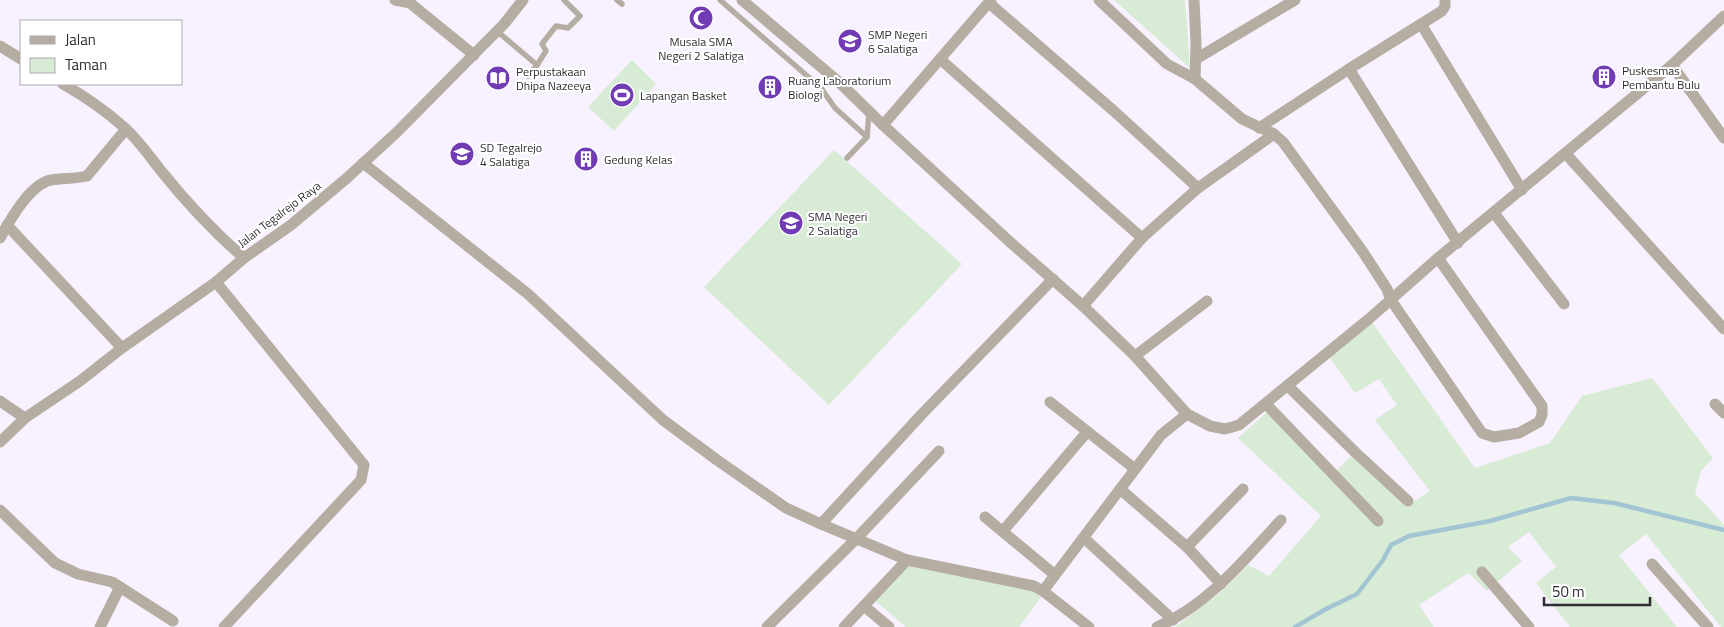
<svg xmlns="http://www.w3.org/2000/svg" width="1724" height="627" font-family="'Titillium Web',sans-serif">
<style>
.green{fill:#d7ebd5}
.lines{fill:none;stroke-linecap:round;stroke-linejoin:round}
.stream{stroke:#a3c5d3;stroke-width:4.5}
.lane{stroke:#b5ada2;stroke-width:5.5}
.street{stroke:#b5ada2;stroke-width:11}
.labels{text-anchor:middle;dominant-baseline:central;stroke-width:4;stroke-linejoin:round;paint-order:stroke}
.poi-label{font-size:12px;fill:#302c34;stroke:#fff;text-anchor:start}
.street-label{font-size:12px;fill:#302c34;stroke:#fff}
</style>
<rect width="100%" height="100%" fill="#f8f1ff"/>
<g class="green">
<polygon points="1114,0 1185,0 1190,68"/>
<polygon points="632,60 656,84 614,131 588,107"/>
<polygon points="834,150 962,264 829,405 704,287"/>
<polygon points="1372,322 1475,468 1550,443 1582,396 1652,378 1713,458 1701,471 1695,493 1724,525 1724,627 1721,627 1646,534 1619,555 1677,627 1570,627 1536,583 1556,567 1529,532 1508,547 1522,561 1487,591 1468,573 1419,605 1434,627 1175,627 1220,593 1248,565 1269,576 1321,516 1238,438 1268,411 1333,474 1355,452 1410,504 1430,491 1375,420 1397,405 1379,379 1355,393 1329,357"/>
<polygon points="904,563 1044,593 1019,627 906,627 872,598"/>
</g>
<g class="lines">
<polyline class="stream" points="1295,627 1326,609 1357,594 1383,560 1391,545 1409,536 1490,521 1571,498 1614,503 1724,530"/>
<g class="lane">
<polyline points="617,0 622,4"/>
<polyline points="720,0 821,88 835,108 867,137 847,158"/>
<polyline points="497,31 537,65"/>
<polyline points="528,76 537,65 546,51 542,44 556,26 568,28 580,16 564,0"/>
<polyline points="867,137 869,112"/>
</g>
<g class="street">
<polyline points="395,0 410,3 474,55"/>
<polyline points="742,0 840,83 883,125 1010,242 1083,306 1135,356 1187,414 1210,426 1225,429 1239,425 1370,318 1438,258 1672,65 1724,16"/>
<polyline points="1099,0 1167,64 1195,79"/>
<polyline points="1194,0 1196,43 1195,79 1242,119 1274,134 1283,142 1363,252 1387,289 1391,300 1482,433 1494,437 1519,433 1539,422 1542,415 1542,406 1438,258"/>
<polyline points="989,3 1115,112 1198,188"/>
<polyline points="1421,24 1522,190"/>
<polyline points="0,46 21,59"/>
<polyline points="940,59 1142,238"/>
<polyline points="1196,59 1295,0"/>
<polyline points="1672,65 1724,138"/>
<polyline points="1349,69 1458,243"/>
<path d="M63,84c23,13 43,27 62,44 15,14 25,29 37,44 25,31 52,60 82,86"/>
<polyline points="883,125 991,0"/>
<polyline points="1259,128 1349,69 1442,11 1445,6 1445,0"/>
<polyline points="1566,154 1724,329"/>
<polyline points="363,163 528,294 663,420 717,460 786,508 821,524 907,560 1034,586 1043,591 1161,435 1187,414"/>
<polyline points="1494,213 1564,304"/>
<polyline points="7,225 122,348"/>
<path d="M0,238c10,-18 30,-54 51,-58 12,-2 24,-1 36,-4l39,-47"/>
<polyline points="216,282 364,465 361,480 224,627"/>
<polyline points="1083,306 1142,238 1198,188 1274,134"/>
<polyline points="1135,356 1207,301"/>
<polyline points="1288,386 1355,452 1408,501"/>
<polyline points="0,401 25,418"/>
<polyline points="1050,402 1135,469"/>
<polyline points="1266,404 1378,521"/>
<polyline points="1715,404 1724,413"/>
<polyline points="0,442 25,418 80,381 122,348 216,282 244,258 291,225 347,178 396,133 504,24 523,0"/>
<polyline points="1120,489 1187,547 1221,584"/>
<polyline points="0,510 55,563 78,574 112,582 173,621"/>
<polyline points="985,517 1055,575"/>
<polyline points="821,524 922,414 1053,279"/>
<polyline points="1003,531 1087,432"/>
<polyline points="1084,538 1173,620"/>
<polyline points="1187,547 1243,489"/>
<polyline points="1652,564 1708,627"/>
<polyline points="1482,572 1529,627"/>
<polyline points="1043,591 1089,627"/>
<polyline points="864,606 889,627"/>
<polyline points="100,627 120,587"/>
<polyline points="767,627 856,539 939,451"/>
<polyline points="844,627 907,560"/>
<path d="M1157,627c51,-22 87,-67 124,-107"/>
</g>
</g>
<defs>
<symbol id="mosque-disc" viewBox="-11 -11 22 22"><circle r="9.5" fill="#713cb3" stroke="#fff"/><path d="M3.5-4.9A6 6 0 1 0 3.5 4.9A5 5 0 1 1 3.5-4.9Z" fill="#fff"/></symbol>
<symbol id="school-disc" viewBox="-11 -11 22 22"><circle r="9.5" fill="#713cb3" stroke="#fff"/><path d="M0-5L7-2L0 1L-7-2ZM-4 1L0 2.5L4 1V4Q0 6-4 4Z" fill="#fff"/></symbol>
<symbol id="building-disc" viewBox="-11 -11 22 22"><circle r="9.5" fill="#713cb3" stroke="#fff"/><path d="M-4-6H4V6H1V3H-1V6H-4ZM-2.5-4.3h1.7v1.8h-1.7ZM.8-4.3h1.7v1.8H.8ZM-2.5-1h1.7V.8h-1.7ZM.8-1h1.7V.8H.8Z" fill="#fff"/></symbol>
<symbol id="library-disc" viewBox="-11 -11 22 22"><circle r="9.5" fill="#713cb3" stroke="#fff"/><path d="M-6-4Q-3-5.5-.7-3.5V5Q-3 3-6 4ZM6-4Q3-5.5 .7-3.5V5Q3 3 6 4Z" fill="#fff"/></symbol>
<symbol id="stadium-disc" viewBox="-11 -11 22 22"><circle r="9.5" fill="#713cb3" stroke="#fff"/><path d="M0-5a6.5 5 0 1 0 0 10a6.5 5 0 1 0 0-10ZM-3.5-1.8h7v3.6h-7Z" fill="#fff"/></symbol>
</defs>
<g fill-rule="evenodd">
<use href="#mosque-disc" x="687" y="4" width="28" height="28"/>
<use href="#school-disc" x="836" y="27" width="28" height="28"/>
<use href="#building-disc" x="1590" y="63" width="28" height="28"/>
<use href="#library-disc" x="484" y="64" width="28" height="28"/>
<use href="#building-disc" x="756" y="73" width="28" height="28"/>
<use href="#stadium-disc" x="608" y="81" width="28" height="28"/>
<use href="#school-disc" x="448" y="140" width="28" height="28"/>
<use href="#building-disc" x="572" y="145" width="28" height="28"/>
<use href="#school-disc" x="777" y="209" width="28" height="28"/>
</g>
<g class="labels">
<g class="poi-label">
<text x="868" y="34">SMP Negeri<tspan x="868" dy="14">6 Salatiga</tspan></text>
<text x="701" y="41" text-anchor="middle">Musala SMA<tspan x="701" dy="14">Negeri 2 Salatiga</tspan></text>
<text x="1622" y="70">Puskesmas<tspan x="1622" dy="14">Pembantu Bulu</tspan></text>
<text x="516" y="71">Perpustakaan<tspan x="516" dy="14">Dhipa Nazeeya</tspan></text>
<text x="788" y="80">Ruang Laboratorium<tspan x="788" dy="14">Biologi</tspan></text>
<text x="640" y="95">Lapangan Basket</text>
<text x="480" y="147">SD Tegalrejo<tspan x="480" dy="14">4 Salatiga</tspan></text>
<text x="604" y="159">Gedung Kelas</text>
<text x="808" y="216">SMA Negeri<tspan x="808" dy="14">2 Salatiga</tspan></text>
</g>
<g class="street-label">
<text transform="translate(279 214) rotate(-37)">Jalan Tegalrejo Raya</text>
</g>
</g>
<rect x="20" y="20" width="162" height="65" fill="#ffffff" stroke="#acabae"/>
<rect x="30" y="36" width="25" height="8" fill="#b5ada2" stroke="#acabae"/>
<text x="65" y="45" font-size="15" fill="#302c34">Jalan</text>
<rect x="30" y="58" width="25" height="15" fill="#d7ebd5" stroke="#acabae"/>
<text x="65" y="70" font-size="15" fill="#302c34">Taman</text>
<path d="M1544 597v8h106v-8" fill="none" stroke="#302c34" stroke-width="2.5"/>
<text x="1552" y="597" font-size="15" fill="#302c34" stroke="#ffffff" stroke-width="4" paint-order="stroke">50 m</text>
</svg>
